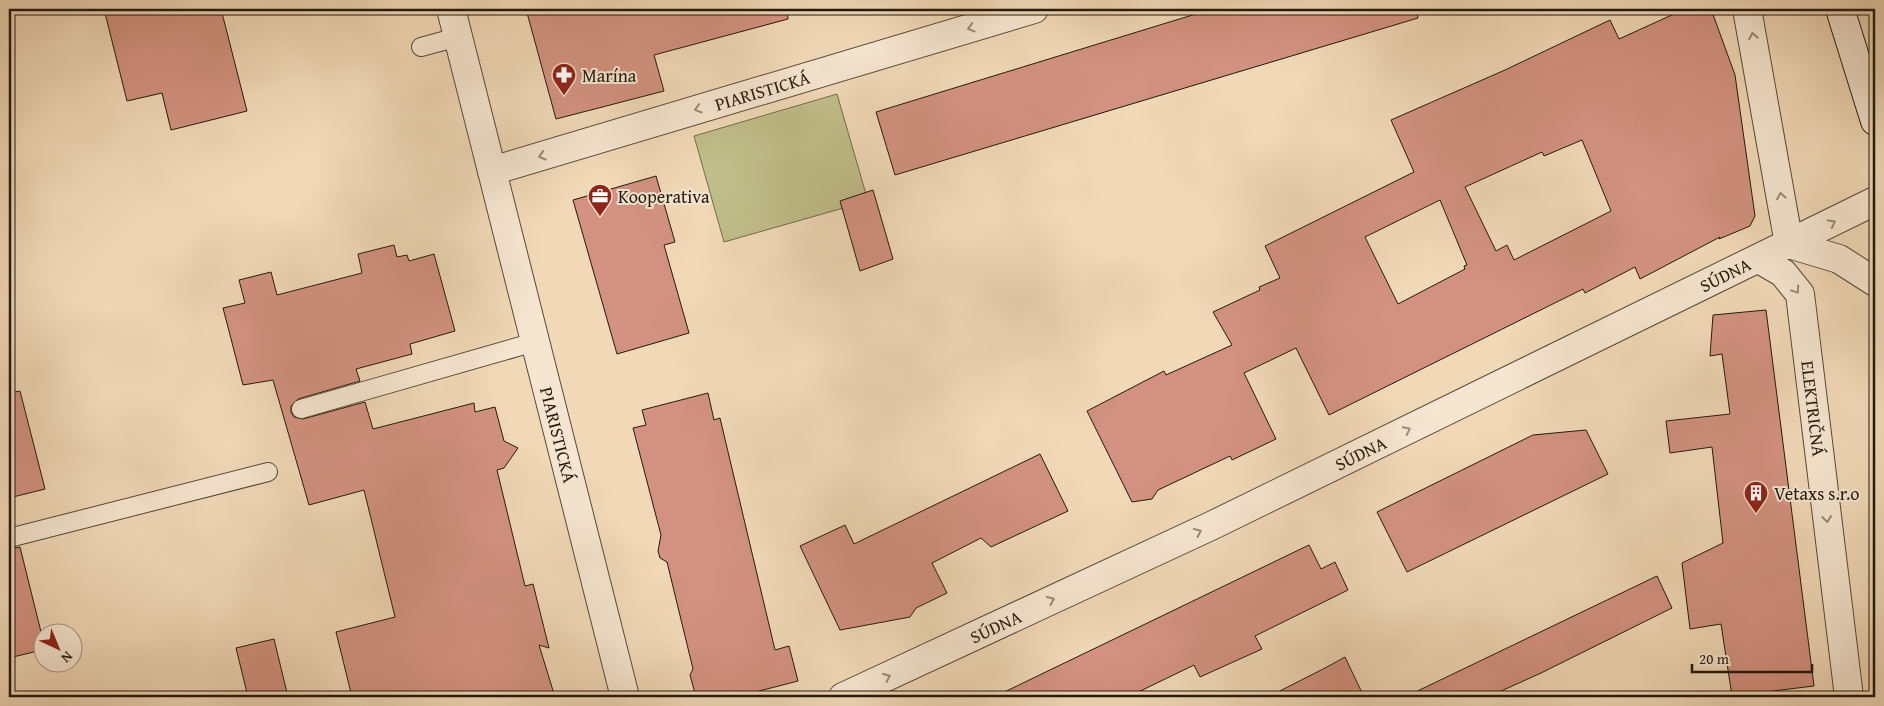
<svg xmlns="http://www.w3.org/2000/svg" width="1884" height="706" font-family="'Gentium Book Plus',serif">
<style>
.green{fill:#c0be8a;stroke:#726c4b}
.building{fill:#d39281;stroke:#24190c;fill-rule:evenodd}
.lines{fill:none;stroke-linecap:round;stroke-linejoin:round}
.service-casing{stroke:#574937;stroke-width:20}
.minor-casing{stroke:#574937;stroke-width:30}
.secondary-casing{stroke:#24190c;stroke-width:30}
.service{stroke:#f6e6d1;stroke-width:18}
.minor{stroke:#f6e6d1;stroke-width:28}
.secondary{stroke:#f6e6d1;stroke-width:28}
.oneway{stroke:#988a78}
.labels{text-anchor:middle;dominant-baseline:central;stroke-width:4;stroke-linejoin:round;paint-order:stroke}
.poi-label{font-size:18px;fill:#24190c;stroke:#f6e6d1;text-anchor:start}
.street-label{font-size:18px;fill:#24190c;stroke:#f6e6d1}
</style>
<rect width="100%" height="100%" fill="#f1d9b8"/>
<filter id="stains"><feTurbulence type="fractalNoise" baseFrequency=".004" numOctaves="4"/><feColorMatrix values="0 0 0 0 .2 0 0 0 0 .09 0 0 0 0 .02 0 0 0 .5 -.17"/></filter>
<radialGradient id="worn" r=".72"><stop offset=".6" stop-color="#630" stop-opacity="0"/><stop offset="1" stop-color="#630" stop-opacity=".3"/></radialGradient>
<polygon class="green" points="837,94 868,201 724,242 694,136"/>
<g class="building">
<polygon points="104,9 221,9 247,111 171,130 162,93 127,101"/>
<polygon points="526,9 787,9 788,19 654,55 664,91 556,119"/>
<polygon points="1212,9 1417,9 1418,18 895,175 876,112"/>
<path d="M1685,9h26l24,66 20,141 -5,10 -31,13 1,-2 -80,42 -5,-12 -50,26 -2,-4 -254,126 -33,-67 -52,25 32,66 -44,21 -2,-4 -72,34 -6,9 -20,3 -45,-91 77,-40 2,4 66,-30 -19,-33 47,-22 -1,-3 21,-9 -15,-32 149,-74 -23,-52 114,-50 105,-50 9,19zM1582,140l29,71 -97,49 -7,-15 -11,6 -31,-64 77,-35 2,4zM1440,200l27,65 -3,1 1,3 -67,35 -33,-67z"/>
<polygon points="656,176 675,242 664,245 689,333 617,354 573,200"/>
<polygon points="873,190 893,259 860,271 840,201"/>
<polygon points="394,245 397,257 407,255 409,261 434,254 455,331 410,344 412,354 356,369 360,381 298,399 291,406 291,412 294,417 303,419 365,402 373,429 474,403 475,412 495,407 504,441 518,448 504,468 497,470 525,586 533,584 549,648 539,645 555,697 352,697 336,632 395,617 364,490 309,505 273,380 243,385 223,308 245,303 239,280 271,272 277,295 362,273 358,254"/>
<polygon points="1766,310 1814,686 1732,696 1721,624 1690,629 1682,563 1723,543 1712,447 1670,453 1666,421 1730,414 1722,354 1710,356 1713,315"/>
<polygon points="20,391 45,489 9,498 9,393"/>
<polygon points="708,393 714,420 720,418 775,650 789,646 798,681 736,697 696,697 690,675 693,669 667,562 660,558 658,551 661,535 633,428 646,425 642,410"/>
<polygon points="1586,430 1608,474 1407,572 1377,512 1533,435"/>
<polygon points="1040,454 1068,511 991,547 981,538 932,563 947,593 916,608 910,617 840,630 800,546 845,525 854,544"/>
<polygon points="1309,545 1321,569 1335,562 1348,590 1255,636 1262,649 1200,677 1194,665 1128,697 994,697"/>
<polygon points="20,547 42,636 42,650 9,658 9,549"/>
<polygon points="1657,576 1672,608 1541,673 1488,697 1405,697"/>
<polygon points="274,639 288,697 248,697 236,648"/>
<polygon points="1345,657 1364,697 1268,697 1325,668"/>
</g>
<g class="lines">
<defs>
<g id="service">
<polyline points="421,47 458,37"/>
<polyline points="301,409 535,342"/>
<polyline points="9,538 268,472"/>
</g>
<g id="minor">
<path id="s1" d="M451,9l174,688"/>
<polyline points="1747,9 1789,244"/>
<path id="s2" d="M492,171l542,-162"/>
<polyline points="1789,244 1839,259 1875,282"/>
<path id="s3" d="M1759,259l24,14 17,21 49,403"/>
<path id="s4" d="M843,697l370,-172 662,-324"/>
</g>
<polyline id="secondary" points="1840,9 1875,121"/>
</defs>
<use href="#service" class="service-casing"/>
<use href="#minor" class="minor-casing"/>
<use href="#secondary" class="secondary-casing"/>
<use href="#service" class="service"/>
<use href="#minor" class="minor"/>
<use href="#secondary" class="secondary"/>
</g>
<defs><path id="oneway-chevron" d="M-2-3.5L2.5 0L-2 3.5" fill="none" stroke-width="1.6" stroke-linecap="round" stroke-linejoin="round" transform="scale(1.25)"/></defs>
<g class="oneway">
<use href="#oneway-chevron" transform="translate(971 28) rotate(163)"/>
<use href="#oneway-chevron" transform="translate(1753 36) rotate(-100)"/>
<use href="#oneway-chevron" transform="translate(698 109) rotate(163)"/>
<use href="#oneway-chevron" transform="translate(542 156) rotate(163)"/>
<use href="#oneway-chevron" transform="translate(1781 196) rotate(-100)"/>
<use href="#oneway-chevron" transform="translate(1832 223) rotate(-27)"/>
<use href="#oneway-chevron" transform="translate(1796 290) rotate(56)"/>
<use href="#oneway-chevron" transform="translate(1407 430) rotate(-26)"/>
<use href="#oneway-chevron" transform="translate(1827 519) rotate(83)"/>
<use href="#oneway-chevron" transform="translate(1198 532) rotate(-25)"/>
<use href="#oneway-chevron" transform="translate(1051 600) rotate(-25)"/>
<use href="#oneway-chevron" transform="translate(887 677) rotate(-25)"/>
</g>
<defs>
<symbol id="pharmacy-pin" viewBox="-11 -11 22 30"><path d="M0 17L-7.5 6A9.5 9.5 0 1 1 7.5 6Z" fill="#8f2418" stroke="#f6e6d1"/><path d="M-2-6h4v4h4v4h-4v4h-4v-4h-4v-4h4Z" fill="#fff"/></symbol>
<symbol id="office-pin" viewBox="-11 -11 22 30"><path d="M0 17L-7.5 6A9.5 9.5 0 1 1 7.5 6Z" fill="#8f2418" stroke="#f6e6d1"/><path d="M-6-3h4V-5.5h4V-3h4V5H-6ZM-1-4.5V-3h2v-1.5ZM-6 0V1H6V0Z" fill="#fff"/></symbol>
<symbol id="building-pin" viewBox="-11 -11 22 30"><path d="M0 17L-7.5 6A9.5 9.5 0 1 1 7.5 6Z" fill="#8f2418" stroke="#f6e6d1"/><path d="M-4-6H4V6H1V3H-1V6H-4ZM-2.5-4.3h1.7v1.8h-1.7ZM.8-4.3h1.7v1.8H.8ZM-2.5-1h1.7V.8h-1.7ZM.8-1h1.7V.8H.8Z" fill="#fff"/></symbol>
</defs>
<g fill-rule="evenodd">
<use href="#pharmacy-pin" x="550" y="61" width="28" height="38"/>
<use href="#office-pin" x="586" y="182" width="28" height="38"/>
<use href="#building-pin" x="1742" y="479" width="28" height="38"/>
</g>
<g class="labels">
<g class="poi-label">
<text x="582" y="75">Marína</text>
<text x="618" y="196">Kooperativa</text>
<text x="1774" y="493">Vetaxs s.r.o</text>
</g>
<g class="street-label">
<text stroke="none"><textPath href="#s2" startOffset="282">PIARISTICKÁ</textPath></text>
<text stroke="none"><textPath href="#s4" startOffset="978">SÚDNA</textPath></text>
<text stroke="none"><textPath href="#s3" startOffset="170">ELEKTRIČNÁ</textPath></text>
<text stroke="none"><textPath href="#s1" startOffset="439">PIARISTICKÁ</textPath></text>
<text stroke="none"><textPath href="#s4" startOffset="572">SÚDNA</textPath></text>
<text stroke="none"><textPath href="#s4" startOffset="168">SÚDNA</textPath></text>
</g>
</g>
<rect width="1884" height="706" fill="none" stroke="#f1d9b8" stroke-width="30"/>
<rect x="10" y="10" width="1864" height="686" fill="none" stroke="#24190c" stroke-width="2.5"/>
<rect x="15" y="15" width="1854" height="676" fill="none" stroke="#24190c"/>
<g transform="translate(58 648) rotate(136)"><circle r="24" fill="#f6e6d1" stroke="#a29482"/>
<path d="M0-4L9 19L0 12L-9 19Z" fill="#8f2418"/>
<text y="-8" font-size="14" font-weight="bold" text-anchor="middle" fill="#24190c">N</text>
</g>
<path d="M1692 664v8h120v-8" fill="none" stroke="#24190c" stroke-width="2.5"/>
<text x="1699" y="664" font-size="15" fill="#24190c" stroke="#f6e6d1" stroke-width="4" paint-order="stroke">20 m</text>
<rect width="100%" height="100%" filter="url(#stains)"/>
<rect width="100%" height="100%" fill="url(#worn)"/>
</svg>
